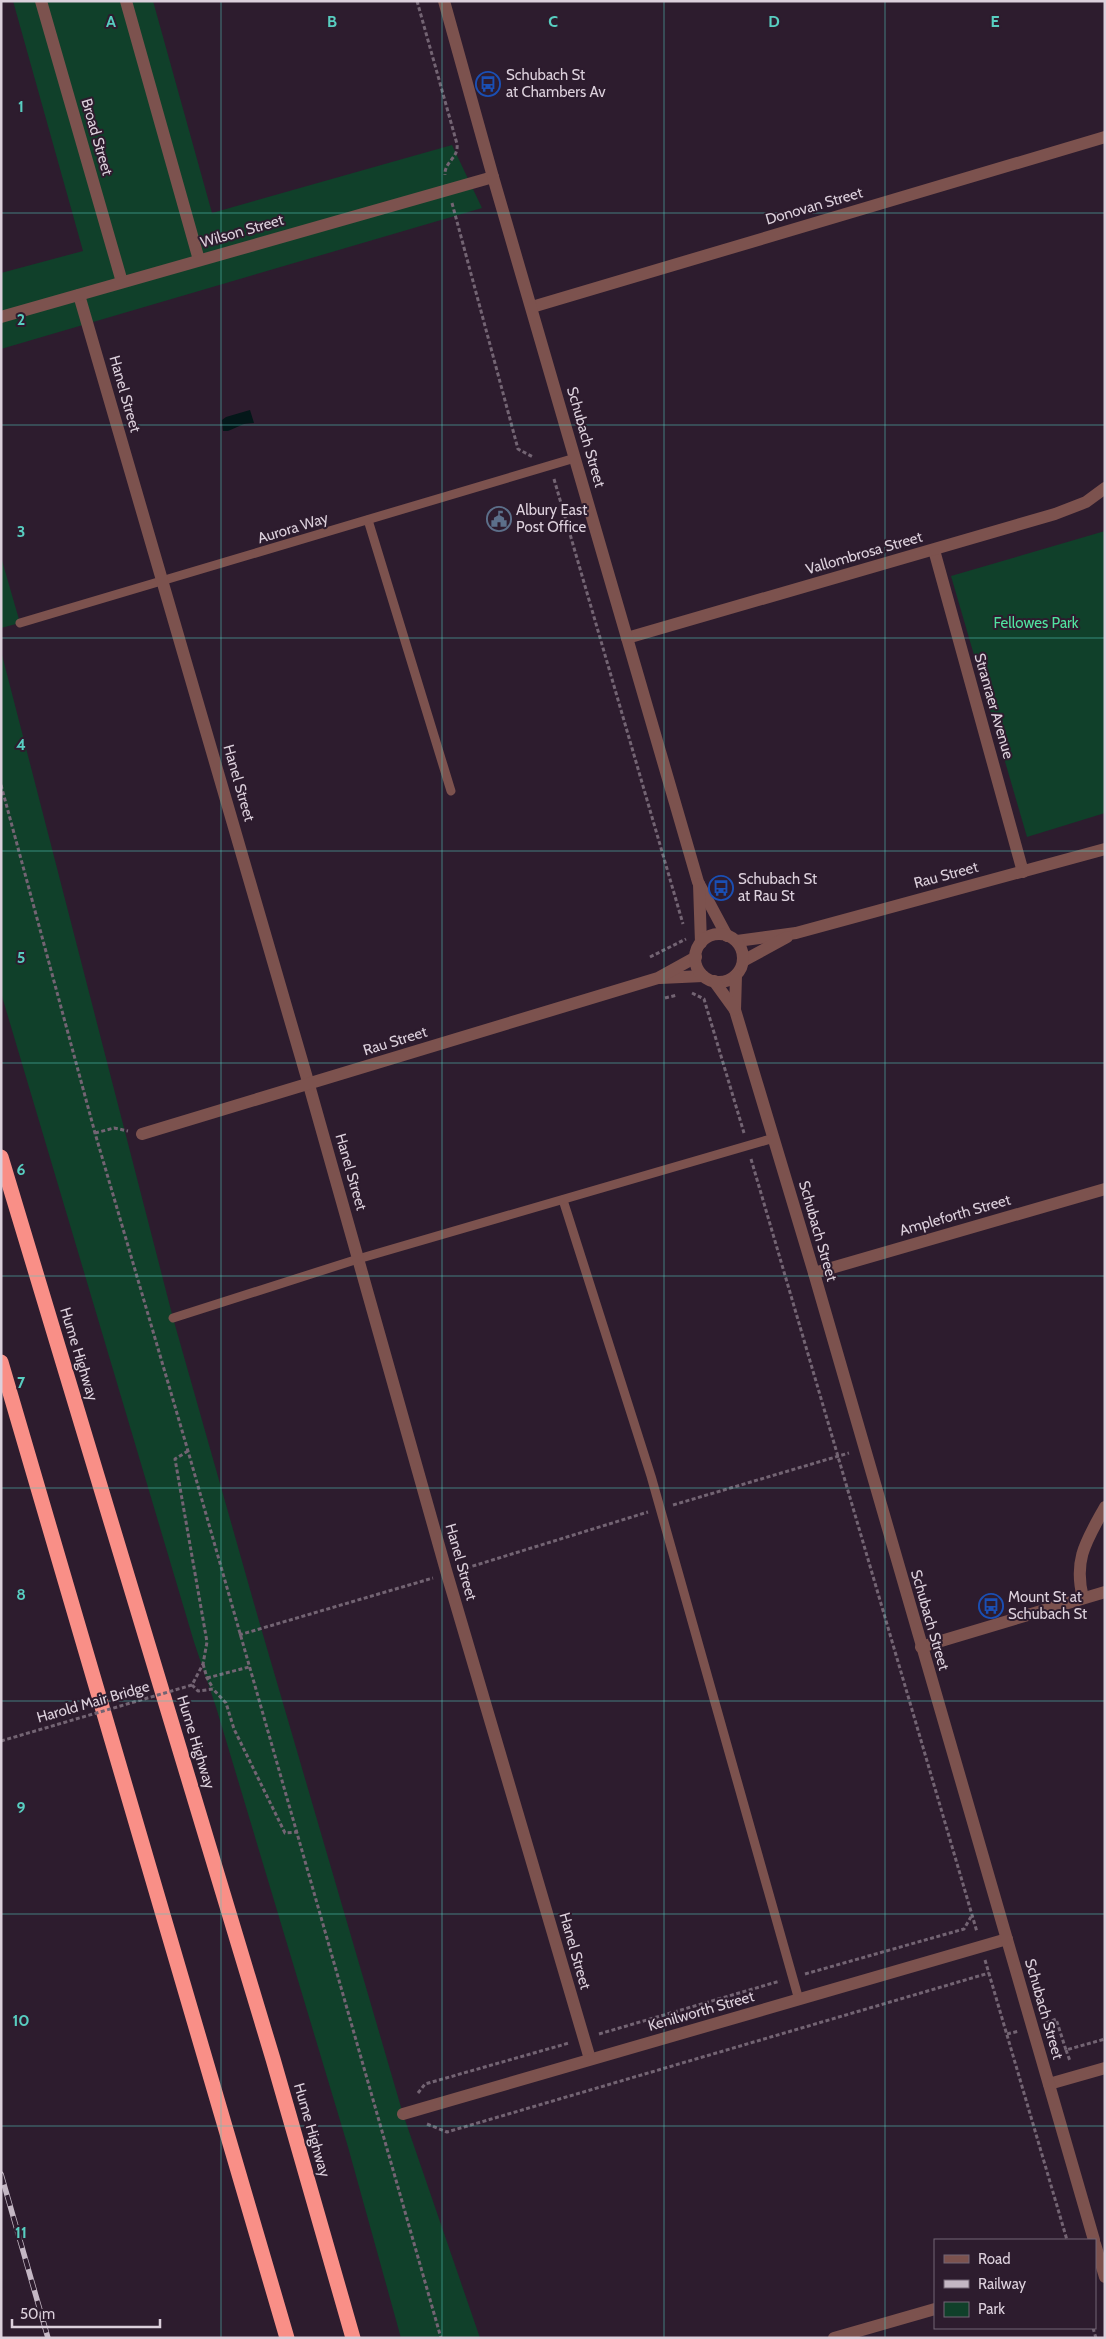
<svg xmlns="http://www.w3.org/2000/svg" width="1106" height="2339" font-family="Cabin,sans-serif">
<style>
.green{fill:#10402a}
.water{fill:#041719}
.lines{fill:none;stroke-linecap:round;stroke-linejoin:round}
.path{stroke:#736473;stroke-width:3;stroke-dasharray:4 2.5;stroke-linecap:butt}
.service{stroke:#7c524e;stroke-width:9}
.minor{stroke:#7c524e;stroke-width:12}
.tertiary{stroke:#7c524e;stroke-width:12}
.motorway{stroke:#f98f87;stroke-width:15}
.rail-casing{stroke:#c4b7c4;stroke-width:5.5}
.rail{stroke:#2d1c2e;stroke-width:4;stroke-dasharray:11;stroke-linecap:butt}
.path-bridge{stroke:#736473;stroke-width:3;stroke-dasharray:4 2.5;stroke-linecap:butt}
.grid{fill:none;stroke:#58cec1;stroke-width:1;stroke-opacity:0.55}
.labels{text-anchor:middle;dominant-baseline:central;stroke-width:4;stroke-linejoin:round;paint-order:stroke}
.poi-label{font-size:15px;fill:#dcd0dc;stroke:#2d1c2e;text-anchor:start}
.street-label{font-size:15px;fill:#dcd0dc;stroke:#2d1c2e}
.park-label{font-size:15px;fill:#50e39f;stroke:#2d1c2e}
.grid-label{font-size:16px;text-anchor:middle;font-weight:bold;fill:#58cec1;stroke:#2d1c2e;stroke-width:4;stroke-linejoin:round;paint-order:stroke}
</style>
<rect width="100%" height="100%" fill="#2d1c2e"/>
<g class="green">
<polygon points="13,1 153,1 212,213 452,145 482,208 1,349 1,273 83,251"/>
<polygon points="1105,531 1105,813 1027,837 951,576"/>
<polygon points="1,557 20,623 1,628"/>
<polygon points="1,651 173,1318 259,1621 403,2114 480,2338 401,2338 348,2147 216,1707 194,1642 1,993"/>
</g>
<polygon class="water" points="250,410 254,423 244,424 228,431 223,431 222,420 226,417"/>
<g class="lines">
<g class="path">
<path d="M417,1l40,143c2,14 -13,18 -12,31"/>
<polyline points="452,203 518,449 533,457"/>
<polyline points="554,479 683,924"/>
<polyline points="1,785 95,1133 188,1451 441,2338"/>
<polyline points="650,957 686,939"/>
<polyline points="692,993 704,999 744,1133"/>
<polyline points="665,998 677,995"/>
<polyline points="95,1133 114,1128 128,1131"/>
<polyline points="751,1159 977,1932"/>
<polyline points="188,1451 175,1459 207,1642 203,1664 192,1685 198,1691 213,1689 226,1703 234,1729 285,1833 298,1832"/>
<polyline points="673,1505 849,1453"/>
<polyline points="460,1570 648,1512"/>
<polyline points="239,1635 433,1578"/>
<polyline points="203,1664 207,1678 213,1688"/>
<polyline points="207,1678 249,1667"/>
<polyline points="985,1960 1067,2240"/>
<polyline points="805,1974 964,1929 972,1915"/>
<polyline points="1046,2023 1056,2019 1066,2050 1105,2039"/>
<polyline points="599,2034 780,1981"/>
<polyline points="1007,2034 1019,2031"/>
<polyline points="1066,2050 1070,2061"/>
<polyline points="418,2093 425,2084 569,2043"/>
<polyline points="427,2124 447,2132 989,1973"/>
<polyline points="1093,2328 1096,2338"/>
</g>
<g class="service">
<polyline points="368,520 451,791"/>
<polyline points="20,623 575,458"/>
<polyline points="563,1200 651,1476 799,2000"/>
<polyline points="173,1318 358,1259 774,1138"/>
</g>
<g class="minor">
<polyline points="41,1 122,282"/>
<polyline points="126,1 199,260"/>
<polyline points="79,295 309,1085 447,1574 590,2059"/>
<polyline points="532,307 1105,137"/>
<polyline points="1,317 493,177"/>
<polyline points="934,550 1023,872"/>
<polyline points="627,638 1055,514 1086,502 1105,488"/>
<polyline points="737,941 796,933 1105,849"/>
<polyline points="743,961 787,937"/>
<polyline points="660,978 703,976"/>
<polyline points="142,1134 658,978 696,957"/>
<polyline points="814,1273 1105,1189"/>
<path d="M1083,1598c-10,-39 4,-58 22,-91"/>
<polyline points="921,1647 1105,1592"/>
<polyline points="1049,2084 1105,2068"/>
<polyline points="403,2114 1007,1939"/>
<polyline points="834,2338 935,2309"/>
</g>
<g class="tertiary">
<polyline points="444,1 493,177 698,882 727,936"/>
<polyline points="699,884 701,943"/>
<circle cx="719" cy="958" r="24"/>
<polyline points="736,975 735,1010 814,1273 1094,2240"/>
<polyline points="714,981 735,1010"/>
<polyline points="1095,2244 1105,2277"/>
</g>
<g class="motorway">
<polyline points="1,1157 273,2059 353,2338"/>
<polyline points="1,1362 287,2338"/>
</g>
<defs>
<polyline id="rail" points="1,2174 48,2338"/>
</defs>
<use href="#rail" class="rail-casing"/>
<use href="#rail" class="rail"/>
<polyline class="path-bridge" points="1,1741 192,1685"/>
</g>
<path class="grid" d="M221,1v2337M442,1v2337M664,1v2337M885,1v2337M1,213h1104M1,425h1104M1,638h1104M1,851h1104M1,1063h1104M1,1276h1104M1,1488h1104M1,1701h1104M1,1914h1104M1,2126h1104"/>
<defs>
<symbol id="bus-ring" viewBox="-11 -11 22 22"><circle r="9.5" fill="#2d1c2e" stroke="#1a4fb4" stroke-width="1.5"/><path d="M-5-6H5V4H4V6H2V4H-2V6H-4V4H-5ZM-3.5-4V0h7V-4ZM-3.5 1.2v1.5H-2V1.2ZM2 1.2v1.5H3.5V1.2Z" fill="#1a4fb4"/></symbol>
<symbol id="civic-ring" viewBox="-11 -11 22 22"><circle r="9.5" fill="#2d1c2e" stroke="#5c6f8a" stroke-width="1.5"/><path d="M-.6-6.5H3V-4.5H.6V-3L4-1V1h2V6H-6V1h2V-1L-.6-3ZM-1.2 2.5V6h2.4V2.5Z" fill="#5c6f8a"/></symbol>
</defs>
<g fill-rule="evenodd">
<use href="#bus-ring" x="474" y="70" width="28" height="28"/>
<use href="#civic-ring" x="485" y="505" width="28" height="28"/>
<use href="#bus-ring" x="707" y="874" width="28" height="28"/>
<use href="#bus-ring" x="977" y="1592" width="28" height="28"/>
</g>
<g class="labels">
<g class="poi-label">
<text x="506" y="75">Schubach St<tspan x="506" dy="17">at Chambers Av</tspan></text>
<text x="516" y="510">Albury East<tspan x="516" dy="17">Post Office</tspan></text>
<text x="738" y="879">Schubach St<tspan x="738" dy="17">at Rau St</tspan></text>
<text x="1008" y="1597">Mount St at<tspan x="1008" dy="17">Schubach St</tspan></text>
</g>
<g class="street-label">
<text transform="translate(97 137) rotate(74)">Broad Street</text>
<text transform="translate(814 206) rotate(-16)">Donovan Street</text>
<text transform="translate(242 231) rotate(-16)">Wilson Street</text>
<text transform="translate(125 394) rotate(74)">Hanel Street</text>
<text transform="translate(586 437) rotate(74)">Schubach Street</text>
<text transform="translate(293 528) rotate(-17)">Aurora Way</text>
<text transform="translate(864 553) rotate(-16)">Vallombrosa Street</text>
<text transform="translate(994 706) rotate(74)">Stranraer Avenue</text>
<text transform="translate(239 783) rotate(74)">Hanel Street</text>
<text transform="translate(946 875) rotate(-15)">Rau Street</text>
<text transform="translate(395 1041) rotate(-17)">Rau Street</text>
<text transform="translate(351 1172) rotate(74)">Hanel Street</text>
<text transform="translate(955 1215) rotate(-16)">Ampleforth Street</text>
<text transform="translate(818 1231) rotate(74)">Schubach Street</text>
<text transform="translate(79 1354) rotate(73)">Hume Highway</text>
<text transform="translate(461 1562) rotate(74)">Hanel Street</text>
<text transform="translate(930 1620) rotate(74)">Schubach Street</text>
<text transform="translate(93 1702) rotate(-16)">Harold Mair Bridge</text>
<text transform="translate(196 1742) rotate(73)">Hume Highway</text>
<text transform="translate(575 1951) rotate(74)">Hanel Street</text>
<text transform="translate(1044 2009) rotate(74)">Schubach Street</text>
<text transform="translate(701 2011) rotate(-16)">Kenilworth Street</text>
<text transform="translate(312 2130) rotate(74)">Hume Highway</text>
</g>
<g class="park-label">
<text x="1036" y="623">Fellowes Park</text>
</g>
</g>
<g class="grid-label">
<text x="111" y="27">A</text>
<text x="332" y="27">B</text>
<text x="553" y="27">C</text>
<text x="774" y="27">D</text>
<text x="995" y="27">E</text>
<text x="21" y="112">1</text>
<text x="21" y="325">2</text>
<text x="21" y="537">3</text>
<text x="21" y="750">4</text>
<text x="21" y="963">5</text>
<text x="21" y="1175">6</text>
<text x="21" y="1388">7</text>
<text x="21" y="1600">8</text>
<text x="21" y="1813">9</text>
<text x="21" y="2026">10</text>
<text x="21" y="2238">11</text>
</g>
<rect width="1106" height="2339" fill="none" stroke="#dcd0dc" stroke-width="5"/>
<rect x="934" y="2239" width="162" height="90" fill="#2d1c2e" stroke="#736474"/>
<rect x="944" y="2255" width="25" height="8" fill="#7c524e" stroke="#736474"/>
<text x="978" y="2264" font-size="15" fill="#dcd0dc">Road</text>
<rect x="944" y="2280" width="25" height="8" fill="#c4b7c4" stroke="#736474"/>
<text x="978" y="2289" font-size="15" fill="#dcd0dc">Railway</text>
<rect x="944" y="2302" width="25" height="15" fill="#10402a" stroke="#736474"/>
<text x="978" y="2314" font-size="15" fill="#dcd0dc">Park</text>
<path d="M12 2319v8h148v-8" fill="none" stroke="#dcd0dc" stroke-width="2.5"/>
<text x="20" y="2319" font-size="15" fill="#dcd0dc" stroke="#2d1c2e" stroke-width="4" paint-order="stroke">50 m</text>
</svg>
